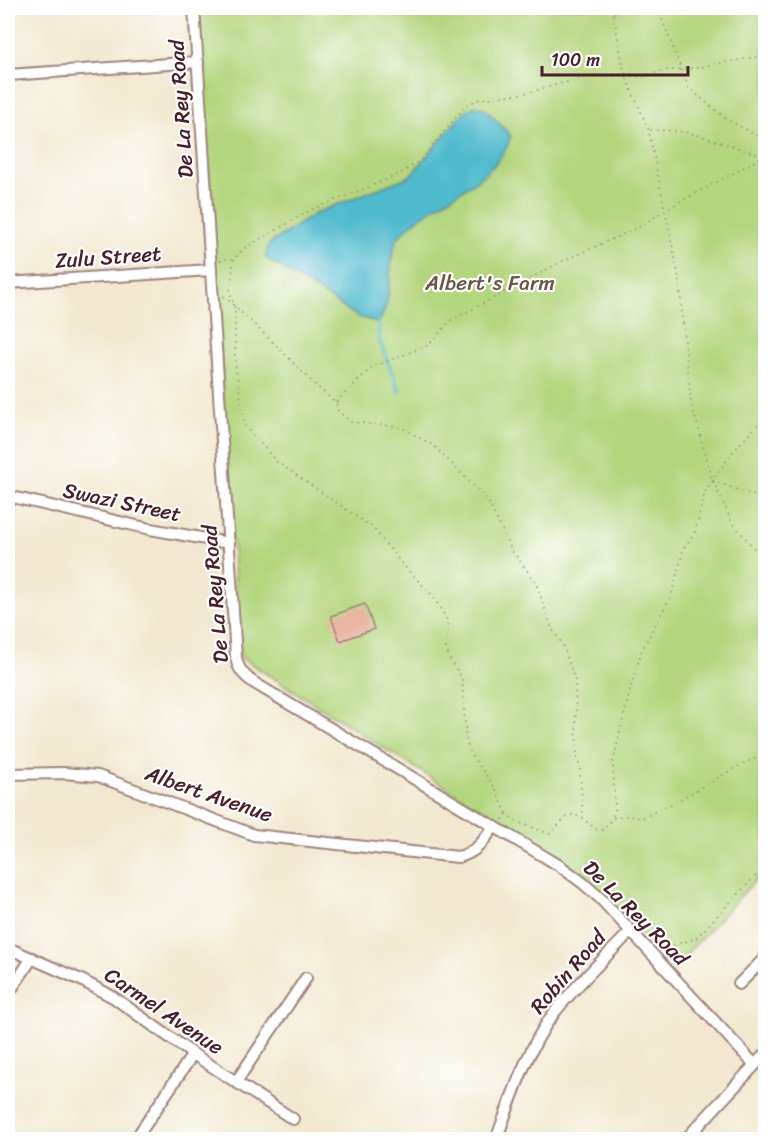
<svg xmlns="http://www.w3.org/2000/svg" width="773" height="1147" font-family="Sriracha,sans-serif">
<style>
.green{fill:#b3d57d;stroke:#7e7a54;stroke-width:1.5}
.water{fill:#50bace;stroke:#4d6c7c;stroke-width:1.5}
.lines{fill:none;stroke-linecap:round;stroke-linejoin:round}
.stream{stroke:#50bace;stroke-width:3}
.building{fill:#e8b09c}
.street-casing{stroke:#9e847d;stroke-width:14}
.path{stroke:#9e847d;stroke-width:1.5;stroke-dasharray:1.5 4.5;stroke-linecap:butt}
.street{stroke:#fff;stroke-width:10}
.labels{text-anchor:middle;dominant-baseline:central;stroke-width:4.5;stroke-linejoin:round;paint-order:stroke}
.street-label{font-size:21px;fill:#4a1f2b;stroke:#fff}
.park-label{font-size:21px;fill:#6a5644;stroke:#fff}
</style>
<rect width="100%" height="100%" fill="#fff"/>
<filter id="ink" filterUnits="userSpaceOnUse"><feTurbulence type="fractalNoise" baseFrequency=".0167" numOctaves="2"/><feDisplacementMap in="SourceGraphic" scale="12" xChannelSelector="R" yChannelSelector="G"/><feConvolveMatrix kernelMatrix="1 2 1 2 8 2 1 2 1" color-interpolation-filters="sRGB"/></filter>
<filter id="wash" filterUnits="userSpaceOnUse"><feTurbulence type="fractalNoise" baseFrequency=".008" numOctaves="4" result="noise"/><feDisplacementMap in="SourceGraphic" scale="24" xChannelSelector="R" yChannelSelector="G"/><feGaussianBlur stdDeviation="1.35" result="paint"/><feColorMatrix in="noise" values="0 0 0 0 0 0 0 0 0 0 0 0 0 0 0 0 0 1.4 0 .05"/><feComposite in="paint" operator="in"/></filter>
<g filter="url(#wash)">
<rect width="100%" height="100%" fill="#f1e8cf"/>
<polygon class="green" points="198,8 765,8 765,870 677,964 627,921 580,872 240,657"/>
<path class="water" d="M475,106l10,3 26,27c-14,50 -84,64 -114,103 -2,4 -3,9 -4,13 -5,24 -1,51 -15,71l-21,-7 -91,-58v-5l3,-9 47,-31 94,-37 55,-65z"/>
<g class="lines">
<polyline class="stream" points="378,323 379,340 400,392"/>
</g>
<g id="blocks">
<polygon class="building" points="365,604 374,629 340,641 331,616"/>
</g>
</g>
<g filter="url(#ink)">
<use href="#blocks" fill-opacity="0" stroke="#9e847d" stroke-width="1.5"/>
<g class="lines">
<defs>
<g id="street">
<path d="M194,8l42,649c2,13 9,20 20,27l304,182 23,17 18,16 153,165"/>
<polyline points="8,75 198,62"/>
<polyline points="8,283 211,270"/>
<polyline points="8,496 150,529 229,543"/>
<path d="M8,774l56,-1 34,3 156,59 204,22c18,-4 26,-16 36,-31"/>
<polyline points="8,948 81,980 113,997 193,1054 293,1119"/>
<polyline points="739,984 766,957"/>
<polyline points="8,994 32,958"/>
<polyline points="236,1082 306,978"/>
<polyline points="135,1140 193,1054"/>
<path d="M496,1140c16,-43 31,-91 58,-127 23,-29 51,-55 76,-81"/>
<polyline points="685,1140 766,1053"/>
</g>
</defs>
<use href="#street" class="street-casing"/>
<g class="path">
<polyline points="612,8 625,75 648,128 678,272 691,402 713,481 732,522 766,563"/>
<polyline points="658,8 688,87 725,118 766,141"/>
<polyline points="614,13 623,8"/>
<polyline points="650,130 677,131 698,135 766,157"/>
<polyline points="234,259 230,292 235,309 235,363 245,426 277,462 372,527 402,564 433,596 446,618 448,633 445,645 450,660 462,678 466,742 472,756 494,786 507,814"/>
<polyline points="220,261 222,259 234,259 243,249 311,210 396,176 420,161 466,105 480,99 526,93 582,78 625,75 642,77 662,71 695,68 766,55"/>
<polyline points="224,296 279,348 313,383 336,403 338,411 350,422 401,427 434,446 487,499 512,551 535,581 552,629 563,645 575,681 577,757 580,769 583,819 596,829 604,830 612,818 628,816 642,818 679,800 742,764 766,754"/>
<polyline points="336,402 372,367 429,345 450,321 563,261 639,227 665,210 743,168 766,154"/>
<polyline points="713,481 766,500"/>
<polyline points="613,816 615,809 613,762 631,686 642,650 671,596 684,548 695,532 705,492 731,454 766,415"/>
<polyline points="503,820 507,814 515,821 550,834 565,818 574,814 582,819"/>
<polyline points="662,948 695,939 766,865"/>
</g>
<use href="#street" class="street"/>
</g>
</g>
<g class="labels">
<g class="street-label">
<text transform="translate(181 109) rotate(-94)">De La Rey Road</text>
<text transform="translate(108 257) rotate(-4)">Zulu Street</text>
<text transform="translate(122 502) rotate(12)">Swazi Street</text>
<text transform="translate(215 594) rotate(-95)">De La Rey Road</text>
<text transform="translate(209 794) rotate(19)">Albert Avenue</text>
<text transform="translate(636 913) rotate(45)">De La Rey Road</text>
<text transform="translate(568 972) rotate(-49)">Robin Road</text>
<text transform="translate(164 1011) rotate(34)">Carmel Avenue</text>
</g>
<g class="park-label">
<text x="490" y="283">Albert's Farm</text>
</g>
</g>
<rect width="773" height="1147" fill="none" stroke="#fff" stroke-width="30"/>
<path d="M542 66v9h146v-9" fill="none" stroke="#4a1f2b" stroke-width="3"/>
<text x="551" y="66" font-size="18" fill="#4a1f2b" stroke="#ffffff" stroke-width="4.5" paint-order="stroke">100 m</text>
</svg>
